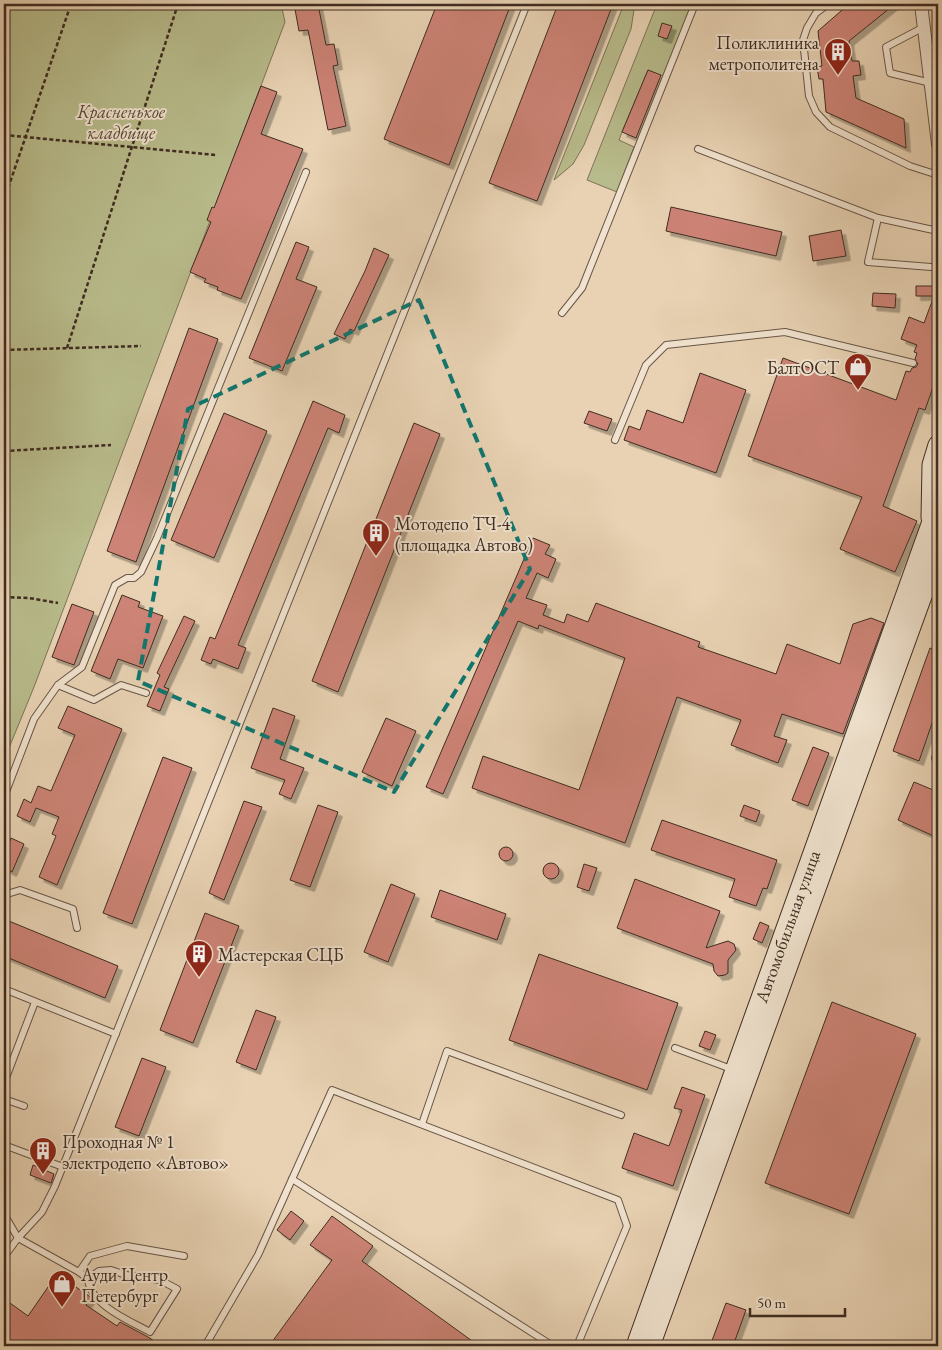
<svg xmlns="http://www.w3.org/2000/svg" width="942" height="1350" font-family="'EB Garamond',serif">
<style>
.green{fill:#b8bb8b;stroke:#7c7456}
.building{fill:#cd8376;stroke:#3f2c21;filter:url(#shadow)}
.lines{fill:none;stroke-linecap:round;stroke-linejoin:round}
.service-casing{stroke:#695646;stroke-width:8}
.minor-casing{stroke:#695646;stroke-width:14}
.secondary-casing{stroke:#3f2c21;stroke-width:21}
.path{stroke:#3f2c21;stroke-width:2.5;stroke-dasharray:4 2.5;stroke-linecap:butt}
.service{stroke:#f0e2ce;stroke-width:6}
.minor{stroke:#f0e2ce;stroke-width:12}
.secondary{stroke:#f0e2ce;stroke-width:19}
.marked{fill:none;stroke:#0f766e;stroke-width:4;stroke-dasharray:10 6;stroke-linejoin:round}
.labels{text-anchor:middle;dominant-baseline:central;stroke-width:4;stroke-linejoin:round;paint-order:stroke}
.poi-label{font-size:18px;fill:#3f2c21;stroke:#f0e2ce;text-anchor:start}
.park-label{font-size:18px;font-style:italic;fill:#574936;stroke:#f0e2ce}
.street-label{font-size:18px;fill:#3f2c21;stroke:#f0e2ce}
</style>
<defs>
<filter id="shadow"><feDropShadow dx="4.5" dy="4.5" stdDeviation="0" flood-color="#0004"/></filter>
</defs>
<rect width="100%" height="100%" fill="#e8d2b3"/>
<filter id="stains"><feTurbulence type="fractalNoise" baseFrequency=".004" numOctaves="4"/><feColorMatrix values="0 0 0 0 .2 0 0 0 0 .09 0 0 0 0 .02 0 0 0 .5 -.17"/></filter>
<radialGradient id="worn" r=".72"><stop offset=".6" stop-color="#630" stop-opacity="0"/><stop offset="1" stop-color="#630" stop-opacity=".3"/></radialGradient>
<g class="green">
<polygon points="4,4 281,4 285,22 34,687 4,760"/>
<polygon points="624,4 635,4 631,29 584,145 573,164 554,180"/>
<polygon points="657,4 692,4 665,74 661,76 648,70 622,132 619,140 634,147 617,192 587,180"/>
</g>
<g class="building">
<polygon points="294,4 318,4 326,45 334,44 338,65 333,66 346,126 328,130 308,30 299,31"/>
<polygon points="437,4 511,4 449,165 384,139"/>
<polygon points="558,4 613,4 537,201 489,183"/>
<polygon points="849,4 895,4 849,41 852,61 859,61 861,75 853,76 856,98 904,119 906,148 826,112 823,79 819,79 817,67 822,66 818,31"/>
<polygon points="662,23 672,26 667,39 658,36"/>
<polygon points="648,70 661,75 636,138 622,132"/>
<polygon points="261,86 277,92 261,134 303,149 241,299 217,290 218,287 204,282 206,279 190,272 211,222 207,220 212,207 214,208"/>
<polygon points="671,207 782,232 776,256 666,231"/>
<polygon points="841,230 846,256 813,261 809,236"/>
<polygon points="296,242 309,247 296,279 317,287 282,371 249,358"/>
<polygon points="374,248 389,255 354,331 350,329 345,339 334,334 365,271"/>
<polygon points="916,286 938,286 938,373 925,410 919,408 883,506 917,521 895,572 840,549 862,497 748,456 783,358 896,400 906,371 910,372 912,368 916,367 918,364 915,359 917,353 914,352 917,345 901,339 909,317 924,323 934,296 916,296"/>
<polygon points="873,293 896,294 895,308 872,306"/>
<polygon points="189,328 218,339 136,562 107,551"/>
<polygon points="700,373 746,390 716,473 624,440 629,426 640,430 647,410 683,423"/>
<polygon points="313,401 345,415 339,433 328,428 238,645 246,648 238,669 213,659 211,664 201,660 210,637 215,639"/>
<polygon points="589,411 612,419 607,431 584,423"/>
<polygon points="224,413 267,431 214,558 171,540"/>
<polygon points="414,423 440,434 338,692 312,681"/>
<polygon points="533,538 550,545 545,554 556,559 548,578 537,573 526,598 547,605 543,615 564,623 567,614 588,622 596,603 700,642 698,647 776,674 787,644 840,664 853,624 871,618 884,623 843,734 782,714 774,736 787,740 778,763 731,745 741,720 677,697 625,843 472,788 483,756 579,790 625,658 539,625 538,629 518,621 443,794 426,787"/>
<polygon points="122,595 140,602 138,607 163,616 143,668 118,659 110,679 91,671"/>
<polygon points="72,604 94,612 74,665 52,657"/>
<polygon points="184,616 195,621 164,687 169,689 160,711 147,706 160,675 157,673"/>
<polygon points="930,648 938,651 938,706 919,761 893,751"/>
<polygon points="68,706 122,729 57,885 39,877 56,836 52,834 59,817 36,808 30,822 17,816 24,799 31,803 38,786 51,791 75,735 58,728"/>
<polygon points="273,708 295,716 280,759 304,768 291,799 279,794 285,780 251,768"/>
<polygon points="386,718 416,731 392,786 362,772"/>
<polygon points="813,747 829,753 808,806 792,800"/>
<polygon points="163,757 192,768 132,924 103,913"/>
<polygon points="914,782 938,792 938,838 898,820"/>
<polygon points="244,801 262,807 224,900 209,893"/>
<polygon points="318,805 338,812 310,887 290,880"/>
<polygon points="744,805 760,811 756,822 740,816"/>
<polygon points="662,820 777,860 767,889 763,888 756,906 729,897 735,879 651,850"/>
<polygon points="11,838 24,844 12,872 4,868 4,857"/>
<circle cx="506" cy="854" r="7"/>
<circle cx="551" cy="871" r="8"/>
<polygon points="584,864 597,868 589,891 577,887"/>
<polygon points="635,879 720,911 706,948 728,941 734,944 736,950 728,960 728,973 725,975 718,976 714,971 713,964 617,928"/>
<polygon points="391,884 415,894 388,962 364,952"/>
<polygon points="440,890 506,914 497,940 431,917"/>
<polygon points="205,913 239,926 193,1043 160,1030"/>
<polygon points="4,919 118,966 105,998 4,956"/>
<polygon points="760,922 769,926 762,943 753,939"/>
<polygon points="539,954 678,1003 647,1090 509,1040"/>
<polygon points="832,1002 916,1034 849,1214 765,1183"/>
<polygon points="256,1010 276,1017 256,1070 236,1062"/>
<polygon points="705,1031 716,1035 710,1050 699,1046"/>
<polygon points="142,1058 166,1067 139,1136 115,1127"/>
<polygon points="682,1087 705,1095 673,1186 622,1168 634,1133 669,1146 682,1110 674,1108"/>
<polygon points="33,1165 54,1174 51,1183 30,1175"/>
<polygon points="291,1211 304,1221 290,1240 277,1230"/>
<polygon points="332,1216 373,1246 362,1261 479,1346 269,1346 332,1260 310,1245"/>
<polygon points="57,1274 89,1296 91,1298 86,1305 117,1326 120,1322 148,1337 162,1346 4,1346 4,1312 10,1303 28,1316"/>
<polygon points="726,1303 746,1310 733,1346 710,1346"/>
</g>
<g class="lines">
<defs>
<g id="service">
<polyline points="828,4 816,13 807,28 803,40 809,96 816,112 830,127 910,166 938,175"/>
<polyline points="924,27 886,47 890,73 931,83"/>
<polyline points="698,149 878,218 938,231"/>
<polyline points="878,218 868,262 931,267"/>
<polyline points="562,313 582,288 695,4"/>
<polyline points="615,440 646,365 666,345 785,332 913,363"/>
<polyline points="925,592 938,597"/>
<polyline points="58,685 82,667 115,585 127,578 134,578 141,572 157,538 306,172"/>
<polyline points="935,758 938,749"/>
<polyline points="4,797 34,719 58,685 94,700 121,685 146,693"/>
<polyline points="4,895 20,890 73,909 77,928"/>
<polyline points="4,989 116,1034"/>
<polyline points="675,1048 734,1070"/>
<polyline points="4,1083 35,1002"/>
<polyline points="4,1099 24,1106"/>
<polyline points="422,1124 447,1051 621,1115"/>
<polyline points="4,1145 63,1167"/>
<polyline points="292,1179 553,1346"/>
<path d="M4,1214l14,24 61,34 9,7c2,26 42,42 62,53l27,-43 -17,-9 -34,-5 -15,-5 -12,1 -11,8"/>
<polyline points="4,1257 18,1238 42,1212 55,1186 527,4"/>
<polyline points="79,1272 90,1256 127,1246 184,1256"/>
<polyline points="205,1346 258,1255 332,1090 618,1200 627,1226 577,1346"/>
</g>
<polyline id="minor" points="921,4 938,144"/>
<g id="secondary">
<polyline points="931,518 932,465 938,445"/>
<path id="s1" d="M636,1346l302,-841"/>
<polyline points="650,1346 938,552"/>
</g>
</defs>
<use href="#service" class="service-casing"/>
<use href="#minor" class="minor-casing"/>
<use href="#secondary" class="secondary-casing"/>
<g class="path">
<polyline points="4,135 216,155"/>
<polyline points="4,200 71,4"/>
<polyline points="67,348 178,4"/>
<polyline points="4,350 141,346"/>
<polyline points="4,451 111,445"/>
<polyline points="4,597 29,598 58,603"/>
</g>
<use href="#service" class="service"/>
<use href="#minor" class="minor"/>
<use href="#secondary" class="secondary"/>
</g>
<path class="marked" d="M419,300l111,269 -136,223 -256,-111 50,-272z"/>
<defs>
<symbol id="building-pin" viewBox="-11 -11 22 30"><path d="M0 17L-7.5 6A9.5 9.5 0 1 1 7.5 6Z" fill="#8f2418" stroke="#f0e2ce"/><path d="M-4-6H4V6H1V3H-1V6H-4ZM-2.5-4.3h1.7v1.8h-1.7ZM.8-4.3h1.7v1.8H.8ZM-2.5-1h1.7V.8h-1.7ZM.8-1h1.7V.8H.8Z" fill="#fff"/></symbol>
<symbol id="shop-pin" viewBox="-11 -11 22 30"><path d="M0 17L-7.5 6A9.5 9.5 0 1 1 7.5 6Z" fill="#8f2418" stroke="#f0e2ce"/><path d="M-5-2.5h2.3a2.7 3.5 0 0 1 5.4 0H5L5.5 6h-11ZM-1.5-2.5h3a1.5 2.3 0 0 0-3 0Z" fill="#fff"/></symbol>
</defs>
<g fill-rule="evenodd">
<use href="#building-pin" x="822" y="36" width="32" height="43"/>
<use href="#shop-pin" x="842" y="351" width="32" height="43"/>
<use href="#building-pin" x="360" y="517" width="32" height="43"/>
<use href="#building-pin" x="183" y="938" width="32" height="43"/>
<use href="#building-pin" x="27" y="1135" width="32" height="43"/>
<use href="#shop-pin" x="46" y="1268" width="32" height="43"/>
</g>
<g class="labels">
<g class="poi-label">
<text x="819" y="42" text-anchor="end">Поликлиника<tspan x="819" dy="21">метрополитена</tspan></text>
<text x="839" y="367" text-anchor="end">БалтОСТ</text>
<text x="395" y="523">Мотодепо ТЧ-4<tspan x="395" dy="21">(площадка Автово)</tspan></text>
<text x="218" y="954">Мастерская СЦБ</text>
<text x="62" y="1141">Проходная № 1<tspan x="62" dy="21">электродепо «Автово»</tspan></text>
<text x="81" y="1274">Ауди Центр<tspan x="81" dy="21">Петербург</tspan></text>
</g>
<g class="park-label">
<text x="121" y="111">Красненькое<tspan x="121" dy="21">кладбище</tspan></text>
</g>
<g class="street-label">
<text stroke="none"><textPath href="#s1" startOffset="446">Автомобильная улица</textPath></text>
</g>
</g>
<rect width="942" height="1350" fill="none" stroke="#e8d2b3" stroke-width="20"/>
<rect x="5" y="5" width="932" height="1340" fill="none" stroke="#3f2c21" stroke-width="2.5"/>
<rect x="10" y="10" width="922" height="1330" fill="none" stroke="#3f2c21"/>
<path d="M750 1308v8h95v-8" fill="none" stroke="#3f2c21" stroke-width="2.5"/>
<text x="757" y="1308" font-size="15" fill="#3f2c21" stroke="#f0e2ce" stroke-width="4" paint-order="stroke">50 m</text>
<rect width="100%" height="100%" filter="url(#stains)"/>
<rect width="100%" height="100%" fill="url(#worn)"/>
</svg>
